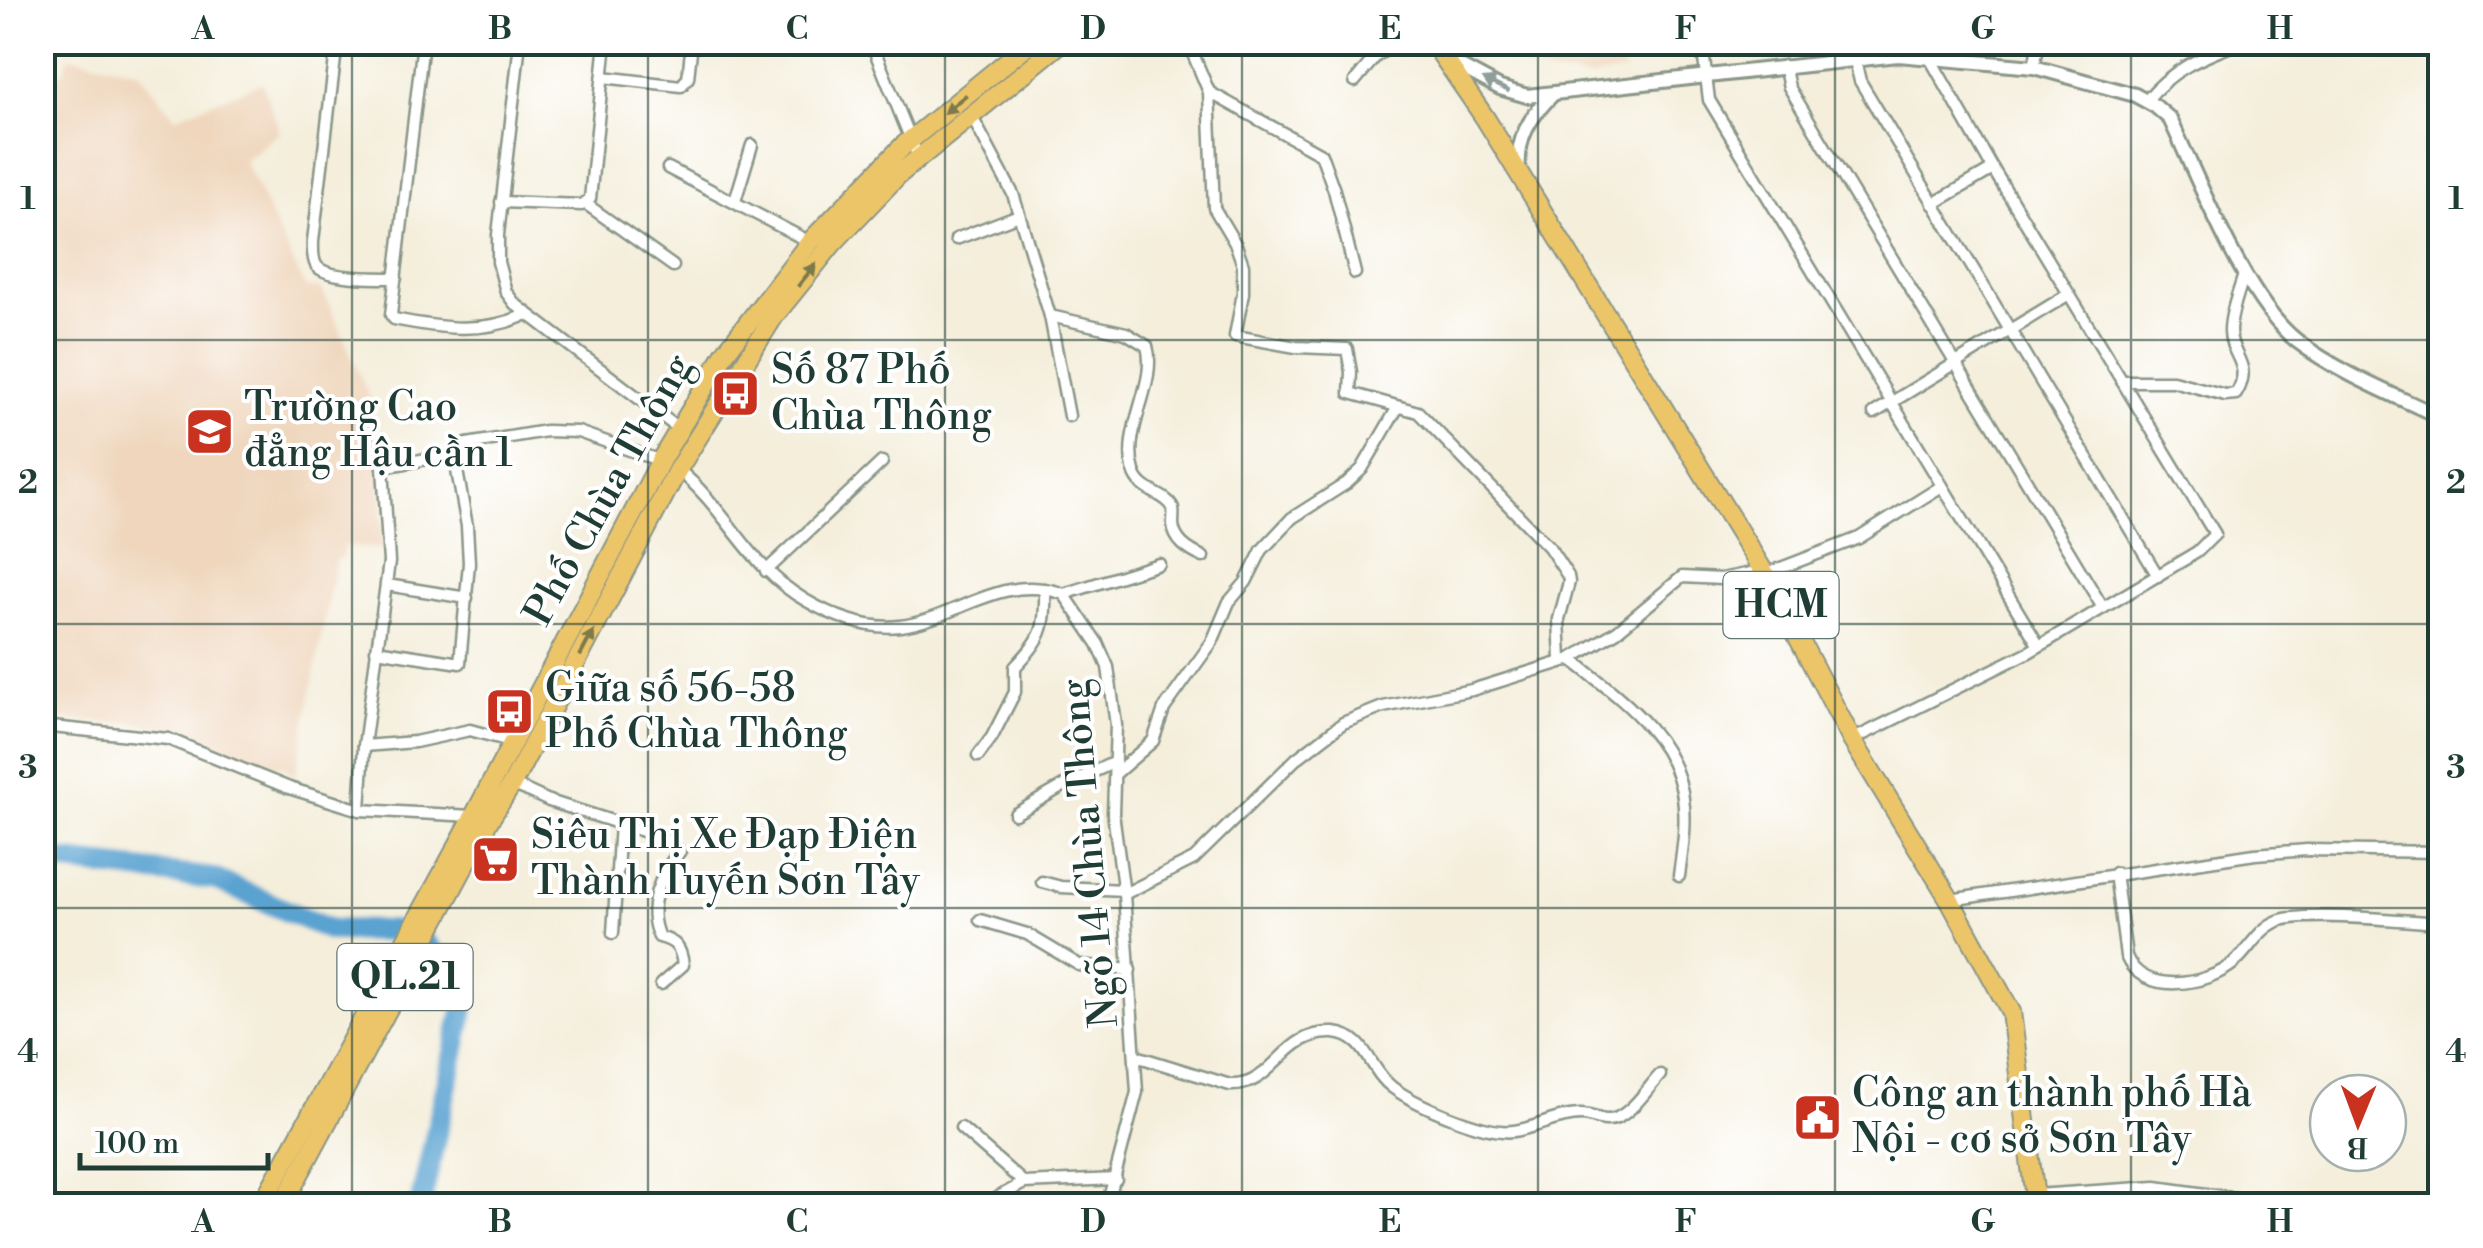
<svg xmlns="http://www.w3.org/2000/svg" width="2483" height="1248" font-family="'Libre Bodoni',serif">
<style>
.built{fill:#efd6bc}
.lines{fill:none;stroke-linecap:round;stroke-linejoin:round}
.river{stroke:#5aa3d1;stroke-width:22}
.minor-casing{stroke:#8a9688;stroke-width:15}
.tertiary-casing{stroke:#8a9688;stroke-width:18}
.trunk-casing{stroke:#8a9688;stroke-width:22}
.minor{stroke:#fff;stroke-width:10}
.tertiary{stroke:#fff;stroke-width:12}
.trunk{stroke:#edc569;stroke-width:18}
.oneway{fill:#8f9e9a}
.oneway2{fill:#7c7a4c}
.grid{fill:none;stroke:#1f3d34;stroke-width:2.5;stroke-opacity:0.55}
.labels{text-anchor:middle;dominant-baseline:central;stroke-width:8;stroke-linejoin:round;paint-order:stroke}
.shield{fill:#fff;stroke:#627771;stroke-width:2.5}
.shield-label{font-size:38px;font-weight:bold;fill:#1f3d34}
.poi-label{font-size:40px;fill:#1f3d34;stroke:#fff;text-anchor:start}
.street-label{font-size:40px;fill:#1f3d34;stroke:#fff}
.neatline{fill:none;stroke:#1f3d34;stroke-width:4}
.grid-label{font-size:32px;text-anchor:middle;font-weight:bold;fill:#1f3d34}
</style>
<rect width="100%" height="100%" fill="#fff"/>
<filter id="ink" filterUnits="userSpaceOnUse"><feTurbulence type="fractalNoise" baseFrequency=".01" numOctaves="2"/><feDisplacementMap in="SourceGraphic" scale="20" xChannelSelector="R" yChannelSelector="G"/><feConvolveMatrix kernelMatrix="1 2 1 2 8 2 1 2 1" color-interpolation-filters="sRGB"/></filter>
<filter id="wash" filterUnits="userSpaceOnUse"><feTurbulence type="fractalNoise" baseFrequency=".0048" numOctaves="4" result="noise"/><feDisplacementMap in="SourceGraphic" scale="40" xChannelSelector="R" yChannelSelector="G"/><feGaussianBlur stdDeviation="2.25" result="paint"/><feColorMatrix in="noise" values="0 0 0 0 0 0 0 0 0 0 0 0 0 0 0 0 0 1.4 0 .05"/><feComposite in="paint" operator="in"/></filter>
<g filter="url(#wash)">
<rect width="100%" height="100%" fill="#f4eedb"/>
<g class="built">
<polygon points="1462,43 1607,43 1625,71 1590,78 1542,72"/>
<polygon points="69,56 139,71 175,117 262,83 280,132 244,161 305,287 322,289 370,398 382,465 383,549 344,546 341,558 336,559 295,778 282,765 274,771 147,725 43,719 42,92 46,92 50,72 62,74"/>
</g>
<g class="lines">
<polyline class="river" points="42,859 214,879 330,930 393,931 427,945 467,994 420,1206"/>
</g>
</g>
<g filter="url(#ink)">
<g class="lines">
<defs>
<g id="minor">
<path d="M337,42l-24,199c0,7 -1,17 3,24 8,14 63,13 80,13"/>
<path d="M423,42l-32,273 3,4c45,9 90,16 133,-5"/>
<polyline points="520,42 498,235 498,262 506,292 515,304 679,429"/>
<polyline points="871,42 918,157"/>
<polyline points="1188,42 1209,92 1214,208 1236,245 1243,265 1243,293 1235,336 1296,347 1347,349 1351,372 1350,393 1418,412 1549,547 1568,576 1569,582 1559,619 1561,659"/>
<polyline points="1702,42 1709,100 2039,646"/>
<polyline points="1855,61 1860,81 2158,576"/>
<polyline points="1784,66 1789,87 2103,608"/>
<polyline points="2034,67 2039,42"/>
<polyline points="603,77 681,86 688,78 692,42"/>
<polyline points="1355,81 1376,56 1398,42"/>
<polyline points="1209,92 1321,154 1334,190 1355,273"/>
<path d="M2146,101c26,-33 57,-44 95,-59"/>
<polyline points="971,115 1013,194 1050,316 1069,416"/>
<polyline points="668,168 810,242"/>
<polyline points="735,201 752,145"/>
<polyline points="501,202 582,205 590,199 606,42"/>
<polyline points="586,204 673,266"/>
<polyline points="1933,204 1993,169"/>
<polyline points="956,239 1019,215"/>
<path d="M1050,316l76,17 21,13c11,38 -26,84 -13,125 6,22 33,22 39,37 1,3 0,12 0,16 1,17 15,26 30,33"/>
<path d="M2122,381h51l52,14 11,-1c18,-30 -6,-37 -6,-63 0,-18 9,-39 14,-57"/>
<polyline points="1874,413 2069,294"/>
<path d="M677,469c49,38 72,99 128,131 29,17 62,30 95,26 54,-6 102,-55 164,-32l34,50 10,23 8,58 -3,88 11,81 13,198 -30,114"/>
<polyline points="766,571 882,462"/>
<polyline points="387,585 467,598"/>
<polyline points="1064,594 1159,564"/>
<polyline points="376,650 460,663 469,563 467,526 454,454"/>
<path d="M1571,659c48,38 109,80 113,148 2,23 -2,46 -5,69"/>
<polyline points="42,726 168,739 289,788 360,810 473,816"/>
<polyline points="1852,740 2029,652 2197,552 2215,534 1993,169 1931,60"/>
<polyline points="364,746 415,742 470,730 513,742"/>
<path d="M978,756l14,-19 23,-45v-25c28,-30 31,-37 30,-78"/>
<polyline points="1115,774 1153,741 1164,709 1212,642 1229,602 1246,582 1262,550 1292,518 1347,483 1362,469 1398,407"/>
<path d="M512,784l37,17 110,35 21,15c-20,23 -35,57 -21,86 17,4 22,11 24,28l-22,19"/>
<polyline points="360,810 364,746 389,562 383,467 454,454 467,444 546,431 578,432 661,461"/>
<polyline points="1015,814 1065,785 1115,762"/>
<path d="M2115,873l11,83c16,40 80,30 108,7 15,-13 25,-35 44,-42 25,-10 131,0 162,2"/>
<polyline points="1042,882 1061,887 1124,890"/>
<polyline points="1124,894 1194,859 1296,759 1343,723 1383,707 1472,690 1571,659 1617,631 1682,577 1721,579 1756,572 1765,574 1859,538 1942,486"/>
<polyline points="1950,900 2255,854 2307,850 2440,852"/>
<polyline points="980,920 1027,934 1079,965 1130,970"/>
<polyline points="613,933 620,824"/>
<path d="M1136,1056l94,29c45,2 52,-55 104,-52 34,3 35,38 59,55 24,17 92,47 121,43 22,-3 44,-16 67,-16 14,0 22,9 36,3 17,-8 31,-30 43,-43"/>
<polyline points="961,1128 1024,1183"/>
<polyline points="2035,1195 2156,1187 2249,1200 2264,1206"/>
<polyline points="982,1206 1024,1183 1116,1179"/>
</g>
<g id="tertiary">
<path d="M1446,59l54,29 27,8 371,-41 136,12 101,28 20,11 15,13c29,61 75,182 127,222 42,32 95,53 143,76"/>
<path d="M1519,171c-3,-33 11,-54 34,-77"/>
</g>
<g id="trunk">
<polyline points="1433,42 1485,118 1765,574 1852,740 1950,900 2011,1012 2036,1206"/>
<polyline points="261,1206 474,816 661,460 725,353 810,242 903,146 1031,42"/>
<polyline points="282,1206 488,822 512,784 678,469 774,316 832,244 898,175 1062,42"/>
</g>
</defs>
<use href="#minor" class="minor-casing"/>
<use href="#tertiary" class="tertiary-casing"/>
<use href="#trunk" class="trunk-casing"/>
<use href="#minor" class="minor"/>
<use href="#tertiary" class="tertiary"/>
<use href="#trunk" class="trunk"/>
</g>
<defs><path id="oneway-solid" d="M-6-.8H1V-3.2L6.5 0L1 3.2V.8H-6Z" transform="scale(2.5)"/></defs>
<use class="oneway" href="#oneway-solid" transform="translate(1496 85) rotate(-154)"/>
<g class="oneway2">
<use href="#oneway-solid" transform="translate(955 104) rotate(141)"/>
<use href="#oneway-solid" transform="translate(807 275) rotate(-51)"/>
<use href="#oneway-solid" transform="translate(587 643) rotate(-62)"/>
</g>
</g>
<path class="grid" d="M352,42v1164M648,42v1164M945,42v1164M1242,42v1164M1538,42v1164M1835,42v1164M2131,42v1164M42,340h2398M42,624h2398M42,908h2398"/>
<defs>
<symbol id="bus-square" viewBox="-11 -11 22 22"><rect x="-9" y="-9" width="18" height="18" rx="4" fill="#c8321e" stroke="#fff"/><path d="M-5-6H5V4H4V6H2V4H-2V6H-4V4H-5ZM-3.5-4V0h7V-4ZM-3.5 1.2v1.5H-2V1.2ZM2 1.2v1.5H3.5V1.2Z" fill="#fff"/></symbol>
<symbol id="university-square" viewBox="-11 -11 22 22"><rect x="-9" y="-9" width="18" height="18" rx="4" fill="#c8321e" stroke="#fff"/><path d="M0-5L7-2L0 1L-7-2ZM-4 1L0 2.5L4 1V4Q0 6-4 4Z" fill="#fff"/></symbol>
<symbol id="supermarket-square" viewBox="-11 -11 22 22"><rect x="-9" y="-9" width="18" height="18" rx="4" fill="#c8321e" stroke="#fff"/><path d="M-6-5.5h2.5l.6 2H6L4.5 2H-2.5L-4.4-4H-6ZM-1.5 3.2a1.3 1.3 0 1 0 .1 0ZM3 3.2a1.3 1.3 0 1 0 .1 0Z" fill="#fff"/></symbol>
<symbol id="civic-square" viewBox="-11 -11 22 22"><rect x="-9" y="-9" width="18" height="18" rx="4" fill="#c8321e" stroke="#fff"/><path d="M-.6-6.5H3V-4.5H.6V-3L4-1V1h2V6H-6V1h2V-1L-.6-3ZM-1.2 2.5V6h2.4V2.5Z" fill="#fff"/></symbol>
</defs>
<g fill-rule="evenodd">
<use href="#bus-square" x="708" y="366" width="55" height="55"/>
<use href="#university-square" x="182" y="404" width="55" height="55"/>
<use href="#bus-square" x="482" y="684" width="55" height="55"/>
<use href="#supermarket-square" x="468" y="832" width="55" height="55"/>
<use href="#civic-square" x="1790" y="1090" width="55" height="55"/>
</g>
<g class="labels">
<g class="shield">
<rect x="1723.5" y="572" width="115" height="66" rx="8"/>
<rect x="337.5" y="944" width="135" height="66" rx="8"/>
</g>
<g class="shield-label">
<text x="1781" y="605">HCM</text>
<text x="405" y="977">QL.21</text>
</g>
<g class="poi-label">
<text x="771" y="371">Số 87 Phố<tspan x="771" dy="46">Chùa Thông</tspan></text>
<text x="244" y="408">Trường Cao<tspan x="244" dy="46">đẳng Hậu cần 1</tspan></text>
<text x="545" y="689">Giữa số 56-58<tspan x="545" dy="46">Phố Chùa Thông</tspan></text>
<text x="531" y="836">Siêu Thị Xe Đạp Điện<tspan x="531" dy="46">Thành Tuyến Sơn Tây</tspan></text>
<text x="1852" y="1094">Công an thành phố Hà<tspan x="1852" dy="46">Nội - cơ sở Sơn Tây</tspan></text>
</g>
<g class="street-label">
<text transform="translate(609 490) rotate(-61)">Phố Chùa Thông</text>
<text transform="translate(1090 853) rotate(-95)">Ngõ 14 Chùa Thông</text>
</g>
</g>
<rect width="2483" height="1248" fill="none" stroke="#fff" stroke-width="110"/>
<g transform="translate(2358 1123) rotate(181)"><circle r="48" fill="#ffffff" stroke="#a5b1ae" stroke-width="2.5"/>
<path d="M0-8L18 38L0 25L-18 38Z" fill="#c8321e"/>
<text y="-15" font-size="28" font-weight="bold" text-anchor="middle" fill="#1f3d34">B</text>
</g>
<path d="M80 1153v15h188v-15" fill="none" stroke="#1f3d34" stroke-width="5"/>
<text x="95" y="1153" font-size="30" fill="#1f3d34" stroke="#ffffff" stroke-width="8" paint-order="stroke">100 m</text>
<rect x="55" y="55" width="2373" height="1138" class="neatline"/>
<g class="grid-label">
<text x="203" y="39">A</text>
<text x="500" y="39">B</text>
<text x="797" y="39">C</text>
<text x="1093" y="39">D</text>
<text x="1390" y="39">E</text>
<text x="1686" y="39">F</text>
<text x="1983" y="39">G</text>
<text x="2280" y="39">H</text>
<text x="28" y="209">1</text>
<text x="2456" y="209">1</text>
<text x="28" y="493">2</text>
<text x="2456" y="493">2</text>
<text x="28" y="778">3</text>
<text x="2456" y="778">3</text>
<text x="28" y="1062">4</text>
<text x="2456" y="1062">4</text>
<text x="203" y="1232">A</text>
<text x="500" y="1232">B</text>
<text x="797" y="1232">C</text>
<text x="1093" y="1232">D</text>
<text x="1390" y="1232">E</text>
<text x="1686" y="1232">F</text>
<text x="1983" y="1232">G</text>
<text x="2280" y="1232">H</text>
</g>
</svg>
